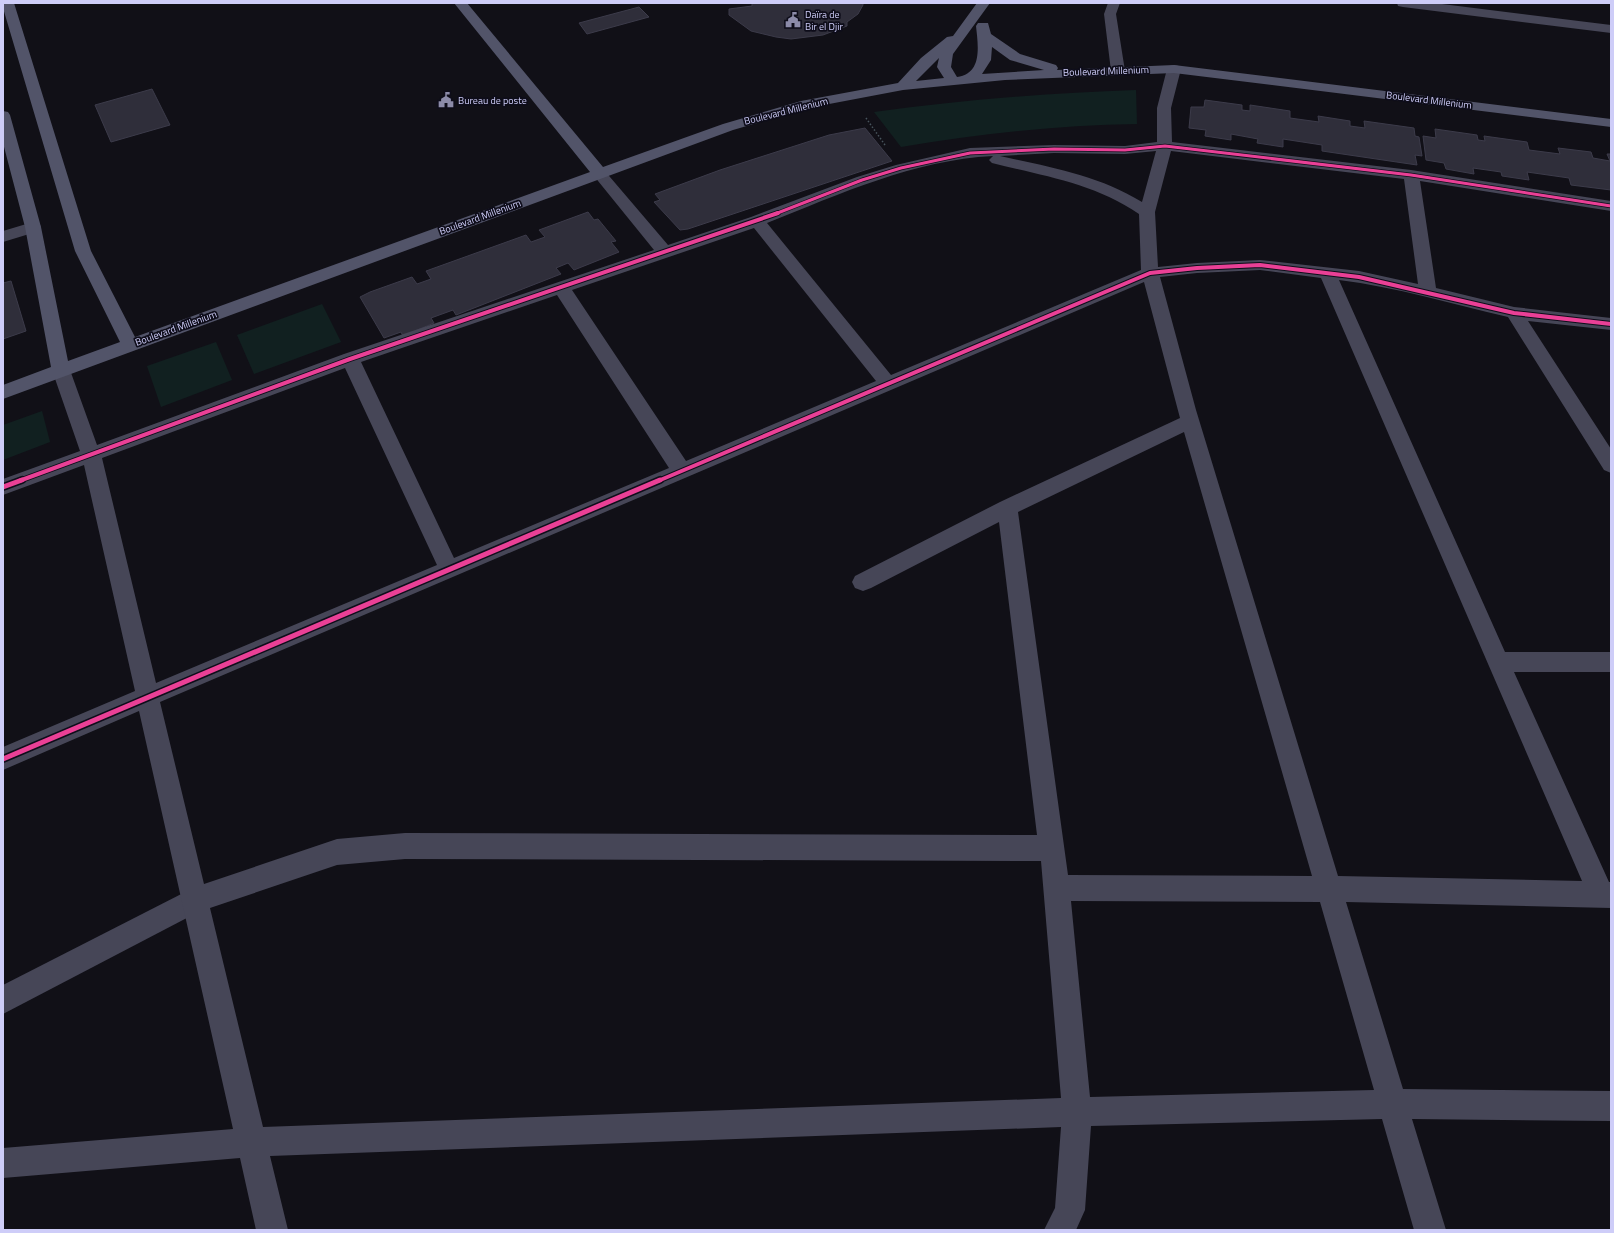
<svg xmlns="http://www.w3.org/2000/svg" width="1614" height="1233" font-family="'Titillium Web',sans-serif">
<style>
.green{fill:#112020}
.building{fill:#2f2e3a;stroke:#3c3b4a}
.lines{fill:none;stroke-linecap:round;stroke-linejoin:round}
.path{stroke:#48545d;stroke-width:1.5;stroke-dasharray:1.5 2;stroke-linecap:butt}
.lane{fill:#464657;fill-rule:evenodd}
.street{fill:#464657;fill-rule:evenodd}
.secondary{fill:#525469;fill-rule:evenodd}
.cycleway-far2-casing{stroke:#0e0d1a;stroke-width:4.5}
.cycleway-far1-casing{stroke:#0e0d1a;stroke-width:6}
.cycleway-casing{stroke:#0e0d1a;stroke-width:8}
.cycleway-far2{stroke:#ea4096;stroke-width:3}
.cycleway-far1{stroke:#ea4096;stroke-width:4}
.cycleway{stroke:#ea4096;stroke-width:5}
.labels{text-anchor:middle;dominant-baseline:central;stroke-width:3.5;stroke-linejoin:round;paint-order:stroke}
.far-poi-label{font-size:10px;fill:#cecdf8;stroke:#0e0d1a;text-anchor:start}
.far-street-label{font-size:10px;fill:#cecdf8;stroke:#0e0d1a}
</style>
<rect width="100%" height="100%" fill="#111017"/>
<g class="green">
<path d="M1136,90l1,34c-79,1 -158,10 -236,23l-27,-35c87,-12 174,-19 262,-22z"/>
<polygon points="322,304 341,342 254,374 237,335"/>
<polygon points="216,342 232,380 161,407 147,366"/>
<polygon points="42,411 50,442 3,460 3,425"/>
</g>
<g class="building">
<polygon points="752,3 863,3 863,5 858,14 847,22 847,26 823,35 791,39 776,37 751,31 729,15 729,9 752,6"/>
<polygon points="639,7 649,17 587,34 579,23"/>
<polygon points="152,89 170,125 111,142 95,105"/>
<polygon points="1205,100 1242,105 1242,110 1250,111 1250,105 1290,111 1290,118 1319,122 1318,116 1350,121 1350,126 1365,128 1364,121 1414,128 1415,136 1419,137 1422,156 1415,155 1417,165 1322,151 1322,145 1283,139 1283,147 1257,143 1258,139 1231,134 1231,140 1205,136 1206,130 1189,128 1191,107 1204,107"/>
<polygon points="865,128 892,161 688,229 680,230 654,202 660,200 655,194 720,170 829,135"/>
<polygon points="1435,129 1477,135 1478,140 1485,141 1484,136 1527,142 1529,150 1560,154 1558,148 1591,152 1593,158 1610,161 1607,154 1611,154 1611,190 1571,185 1569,178 1527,172 1529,180 1502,176 1501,172 1473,168 1474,174 1446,169 1444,163 1426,160 1423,136 1436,138"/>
<polygon points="588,212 594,220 598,219 616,241 611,242 619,252 574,270 568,263 556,268 561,274 456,315 453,310 431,318 434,323 403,336 401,332 384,338 360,297 370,292 412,277 417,284 431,279 426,271 526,235 531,242 545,237 539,230"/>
<polygon points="11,281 26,331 3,339 3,283"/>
</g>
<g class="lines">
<polyline class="path" points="866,118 885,145"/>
<polygon class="lane" points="195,887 204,891 208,900 204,909 3,1014 3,985"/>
<g class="street">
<polygon points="1108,3 1120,3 1116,14 1125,71 1123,74 1118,75 1113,74 1111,71 1104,14"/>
<polygon points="1397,3 1434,3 1611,25 1611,33 1403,7 1398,6"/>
<path d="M1174,65l5,1 2,3 -10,39 1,34 239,28 200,31v10l-191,-30 16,107 78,19 97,11v12l-83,-9 83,128v24l-7,-3 -96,-153c-56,-13 -112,-30 -169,-37l166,372h106v20h-97l95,210h2v26l-265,-6 57,187 208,2v30l-199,-2 34,111h-32l-32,-111 -291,7 -6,84 -9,20h-32l11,-22 6,-81 -791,29 18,74h-32l-16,-72 -237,20v-30l230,-19 -94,-418 -136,59v-23l132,-56 -51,-226 -81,30v-16l77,-28 -28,-81 3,-5 6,-2 6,2 3,5 27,75 247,-91 310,-104 -60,-74 -3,-3 3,-3 5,-2 5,2 64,75 83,-28 106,-40 39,-12 74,-17 84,-3 71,1 32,-4v-34l10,-39 2,-3zM1156,151l-14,51c-44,-27 -93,-35 -142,-46l54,-3 71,1zM1171,151l233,28 14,105 -59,-13 -99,-11 -63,3 -39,4 -3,-55zM993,156l-4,4 3,3c51,13 102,20 147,51l2,56 -250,105 -124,-152c73,-29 147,-63 226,-67zM754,228l122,153 -190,80 -114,-171zM1260,270l61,8 261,603 -244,-5 -142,-466 -36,-133 37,-4zM1144,282l36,136 -180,84 -145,74 -3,6 3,6 8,3 8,-3 128,-66 38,313 -632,-2 -68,6 -133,45 -44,-182zM557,295l112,173 -215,90 -93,-196zM345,368l92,197 -281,118 -54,-225zM1184,432l128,444 -244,-1 -50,-363zM405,859l636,2 20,237 -798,29 -53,-219 127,-43zM1071,901l249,1 54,188 -284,7z"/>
<polygon points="33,222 39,223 41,227 39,231 3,242 3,231"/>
</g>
<path class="secondary" d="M3,3h11l77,248 44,86 455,-165 -136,-169h13l136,164 120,-43 78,-23 97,-18 23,-25 26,-21 6,-1 24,-33h13l-37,51 -2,13 6,10c26,-3 21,-32 19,-51l2,-3h10l3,11 29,20 36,11 2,3 -1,2 117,-5 437,54v8l-437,-54 -169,7 -102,10 -95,18 -75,22 -730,269v-14l48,-18 -26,-140 -22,-84v-32l5,1 2,3 31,112 27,134 52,-19 -45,-91 -72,-243zM992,47l18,13 34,10 -62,4 9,-14zM939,58l-2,9 7,11 -28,3z"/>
<defs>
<polyline id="cycleway-far2" points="775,214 862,180 901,168 970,153 1054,149 1125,150 1165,146 1411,175 1611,206"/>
<g id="cycleway-far1">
<polyline points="19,481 350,359 778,213"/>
<polyline points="658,481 1150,273 1197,268 1260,265 1359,277 1514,313 1611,324"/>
</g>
<g id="cycleway">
<polyline points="3,487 22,480"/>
<polyline points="3,759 660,480"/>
</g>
</defs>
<use href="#cycleway-far2" class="cycleway-far2-casing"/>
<use href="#cycleway-far1" class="cycleway-far1-casing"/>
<use href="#cycleway" class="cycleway-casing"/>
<use href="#cycleway-far2" class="cycleway-far2"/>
<use href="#cycleway-far1" class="cycleway-far1"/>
<use href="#cycleway" class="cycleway"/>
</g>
<defs>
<symbol id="civic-bare" viewBox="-9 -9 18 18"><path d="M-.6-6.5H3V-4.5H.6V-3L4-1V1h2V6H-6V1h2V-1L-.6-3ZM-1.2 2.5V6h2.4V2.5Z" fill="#8c8ba9" stroke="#0e0d1a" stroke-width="2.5" paint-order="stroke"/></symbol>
</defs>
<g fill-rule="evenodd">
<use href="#civic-bare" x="782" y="9" width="22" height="22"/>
<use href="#civic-bare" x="435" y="89" width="22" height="22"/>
</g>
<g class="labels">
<g class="far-poi-label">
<text x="805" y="14">Daïra de<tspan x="805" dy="12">Bir el Djir</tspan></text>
<text x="458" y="100">Bureau de poste</text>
</g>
<g class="far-street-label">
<text transform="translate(1106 71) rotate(-2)">Boulevard Millenium</text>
<text transform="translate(1429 100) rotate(7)">Boulevard Millenium</text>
<text transform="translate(786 111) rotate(-14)">Boulevard Millenium</text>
<text transform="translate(480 217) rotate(-20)">Boulevard Millenium</text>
<text transform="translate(176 328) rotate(-20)">Boulevard Millenium</text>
</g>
</g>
<rect width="1614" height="1233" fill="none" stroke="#cecdf8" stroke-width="8"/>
</svg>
